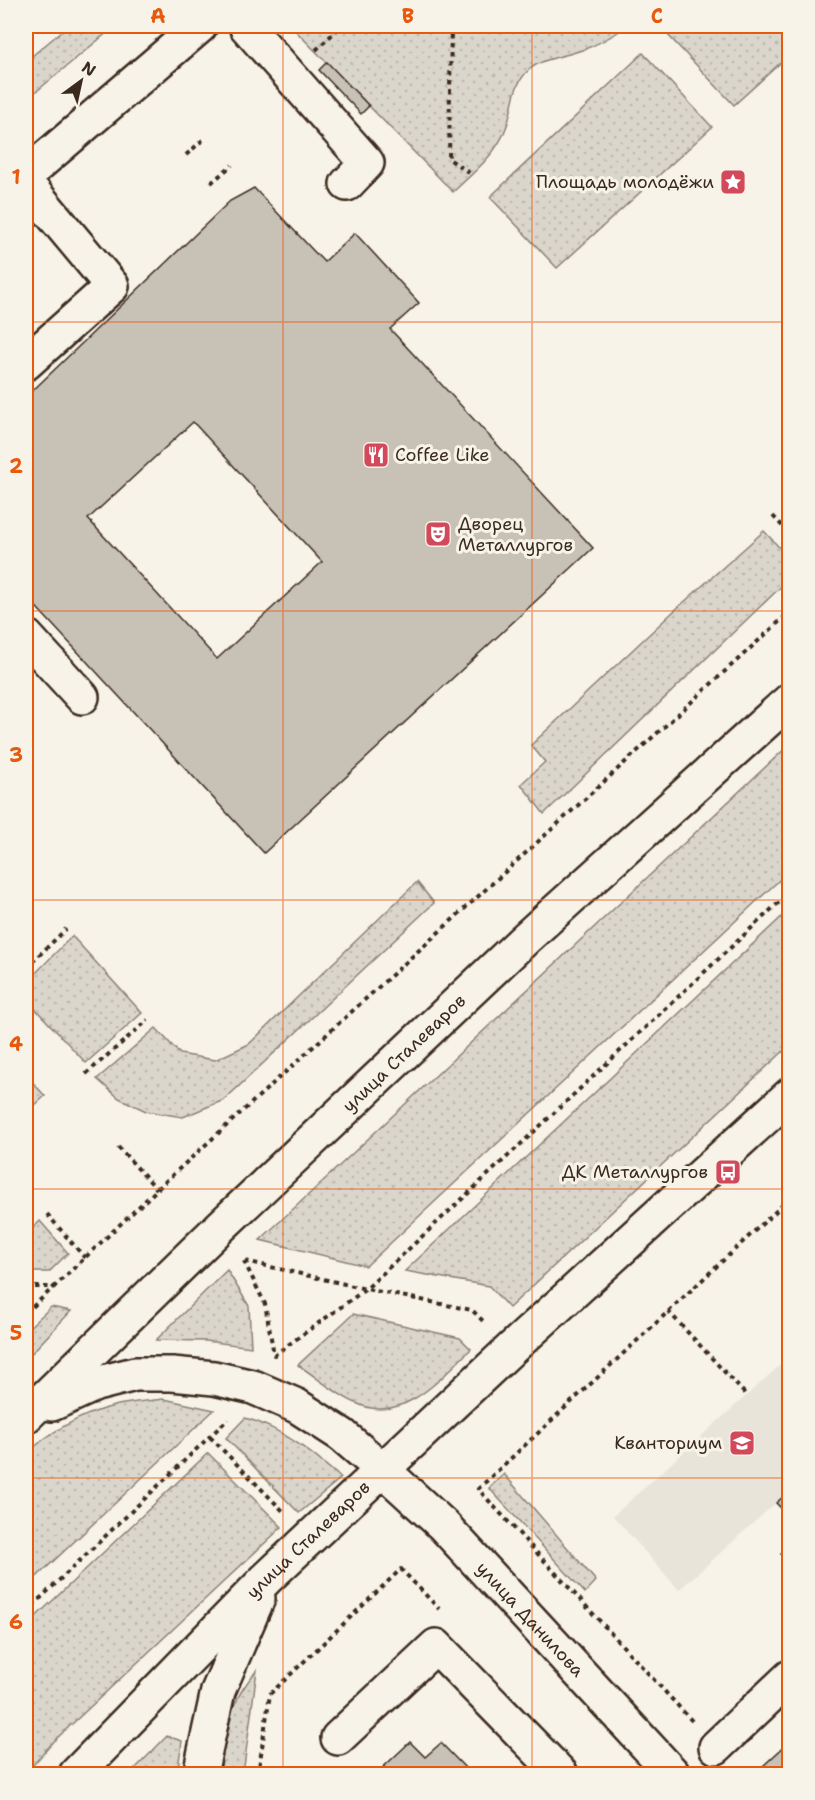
<svg xmlns="http://www.w3.org/2000/svg" width="815" height="1800" font-family="'Shantell Sans',sans-serif">
<style>
.built{fill:#e9e4d9}
.grass{fill:url(#grass-dots);stroke:#8b8074;stroke-width:1.5}
.building{fill:#c8c1b6;stroke:#3b2a1e;stroke-width:1.5;fill-rule:evenodd}
.lines{fill:none;stroke-linecap:round;stroke-linejoin:round}
.minor-casing{stroke:#3b2a1e;stroke-width:38}
.major-casing{stroke:#3b2a1e;stroke-width:38}
.path{stroke:#3b2a1e;stroke-width:4;stroke-dasharray:4.5 4.5;stroke-linecap:butt}
.minor{stroke:#f7f3e8;stroke-width:33}
.major{stroke:#f7f3e8;stroke-width:33}
.grid{fill:none;stroke:#e8590c;stroke-width:1.5;stroke-opacity:0.55}
.labels{text-anchor:middle;dominant-baseline:central;stroke-width:6;stroke-linejoin:round;paint-order:stroke}
.poi-label{font-size:18px;fill:#3b2a1e;stroke:#f7f3e8;text-anchor:end}
.street-label{font-size:18px;fill:#3b2a1e;stroke:#f7f3e8}
.neatline{fill:none;stroke:#e8590c;stroke-width:2}
.grid-label{font-size:20px;text-anchor:middle;font-weight:bold;fill:#e8590c}
</style>
<defs>
<pattern id="grass-dots" width="8" height="8" patternUnits="userSpaceOnUse" patternTransform="scale(1.5)"><rect width="8" height="8" fill="#dbd6cb"/><path d="M2 2h.1M6 6h.1" fill="none" stroke="#bdb8ae" stroke-width="1.8" stroke-linecap="round"/></pattern>
</defs>
<rect width="100%" height="100%" fill="#f7f3e8"/>
<filter id="ink" filterUnits="userSpaceOnUse"><feTurbulence type="fractalNoise" baseFrequency=".0167" numOctaves="2"/><feDisplacementMap in="SourceGraphic" scale="12" xChannelSelector="R" yChannelSelector="G"/><feConvolveMatrix kernelMatrix="1 2 1 2 8 2 1 2 1" color-interpolation-filters="sRGB"/></filter>
<g filter="url(#ink)">
<polygon class="built" points="789,1357 789,1491 679,1590 613,1516"/>
<g class="grass">
<polygon points="68,26 115,26 26,100 26,61"/>
<path d="M291,26h336c-13,9 -30,19 -45,24 -16,6 -39,8 -52,19 -19,16 -16,39 -24,59 -9,26 -34,46 -53,64z"/>
<polygon points="679,26 789,26 789,55 734,105 668,35"/>
<polygon points="643,53 712,127 557,268 490,197"/>
<polygon points="764,531 789,558 789,579 544,814 521,784 545,762 531,745 674,611"/>
<polygon points="789,745 789,871 366,1266 260,1240"/>
<polygon points="417,882 434,903 224,1100 183,1117 146,1111 119,1098 97,1079 156,1028 180,1054 215,1060 249,1044"/>
<polygon points="789,910 789,1046 509,1308 489,1286 405,1271"/>
<polygon points="72,936 142,1013 86,1063 26,999 26,983"/>
<polygon points="26,1075 45,1096 26,1113"/>
<polygon points="40,1221 68,1253 49,1272 26,1272 26,1235"/>
<polygon points="227,1270 249,1306 251,1347 206,1341 156,1340"/>
<polygon points="51,1307 71,1311 26,1359 26,1330"/>
<path d="M353,1314l107,24 11,11c-29,28 -69,77 -115,54 -21,-9 -39,-26 -58,-38z"/>
<path d="M164,1399l50,11 -188,177v-132c22,-23 56,-41 88,-49 16,-4 34,-5 50,-7z"/>
<path d="M245,1418c37,10 67,35 96,60l-42,35 -73,-75z"/>
<polygon points="208,1453 282,1527 56,1739 26,1773 26,1626"/>
<polygon points="504,1474 596,1581 585,1593 489,1488"/>
<path d="M257,1670l-14,104h-23c7,-45 6,-68 37,-104z"/>
<polygon points="167,1736 182,1741 177,1774 130,1774"/>
</g>
<g class="building">
<polygon points="327,62 369,106 361,114 319,70"/>
<path d="M254,188l70,74 31,-29 64,70 -29,26 203,219 -329,305 -238,-257v-199l204,-196zM193,422l129,140 -105,97 -129,-140z"/>
<polygon points="790,1491 790,1517 776,1503"/>
<polygon points="790,1547 790,1563 781,1554"/>
<polygon points="790,1741 790,1774 771,1774 763,1766"/>
<polygon points="410,1742 425,1757 441,1743 471,1774 376,1774"/>
</g>
<g class="lines">
<defs>
<g id="minor">
<polyline points="246,26 367,163 347,184"/>
<polyline points="26,175 200,26"/>
<polyline points="26,183 112,286 26,363"/>
<polyline points="26,636 82,697"/>
<polyline points="338,1738 436,1646 561,1774"/>
<polyline points="716,1747 790,1677"/>
</g>
<g id="major">
<path id="s1" d="M52,1404l44,-20 39,-10h37l42,4 39,9 44,19 45,29 41,35 60,55 230,249"/>
<path id="s2" d="M26,1416l190,-185 309,-292 265,-239"/>
<path id="s3" d="M76,1774l190,-195 245,-230 279,-254"/>
<polyline points="200,1774 218,1691 258,1598"/>
</g>
</defs>
<use href="#minor" class="minor-casing"/>
<use href="#major" class="major-casing"/>
<g class="path">
<polyline points="451,26 449,159 471,174"/>
<polyline points="316,50 341,26"/>
<polyline points="186,155 205,138"/>
<polyline points="211,183 232,165"/>
<polyline points="773,516 790,534"/>
<polyline points="26,968 66,929"/>
<polyline points="86,1074 148,1020"/>
<polyline points="118,1147 157,1189"/>
<polyline points="47,1214 85,1258"/>
<polyline points="244,1261 265,1304 274,1355 366,1289 790,892"/>
<polyline points="245,1261 366,1289 472,1310 485,1323"/>
<polyline points="26,1287 54,1287 167,1180 790,612"/>
<polyline points="668,1311 747,1396"/>
<polyline points="26,1313 54,1287"/>
<polyline points="210,1437 285,1513"/>
<polyline points="26,1612 228,1419"/>
<polyline points="692,1721 478,1489 790,1198"/>
<polyline points="258,1774 270,1694 401,1569 439,1609"/>
</g>
<use href="#minor" class="minor"/>
<use href="#major" class="major"/>
</g>
</g>
<path class="grid" d="M283,26v1748M532,26v1748M26,322h764M26,611h764M26,900h764M26,1189h764M26,1478h764"/>
<defs>
<symbol id="sight-square" viewBox="-11 -11 22 22"><rect x="-9" y="-9" width="18" height="18" rx="4" fill="#d1495b" stroke="#f7f3e8"/><path d="M0-6L1.8-2.2L6-1.7L2.9 1.2L3.7 5.4L0 3.3L-3.7 5.4L-2.9 1.2L-6-1.7L-1.8-2.2Z" fill="#fff"/></symbol>
<symbol id="restaurant-square" viewBox="-11 -11 22 22"><rect x="-9" y="-9" width="18" height="18" rx="4" fill="#d1495b" stroke="#f7f3e8"/><path d="M-5-6h1v4h1v-4h1v4h1v-4h1v5L-1.5 .5V6h-2V.5L-5-1ZM5-6V6H3V1.5H1.5Q1.5-4 5-6Z" fill="#fff"/></symbol>
<symbol id="theatre-square" viewBox="-11 -11 22 22"><rect x="-9" y="-9" width="18" height="18" rx="4" fill="#d1495b" stroke="#f7f3e8"/><path d="M-5-5.5Q0-4 5-5.5V0Q5 5 0 6Q-5 5-5 0ZM-3.3-2.5H-1v1.5H-3.3ZM1-2.5H3.3v1.5H1ZM-2.8 1Q0 5.5 2.8 1Z" fill="#fff"/></symbol>
<symbol id="bus-square" viewBox="-11 -11 22 22"><rect x="-9" y="-9" width="18" height="18" rx="4" fill="#d1495b" stroke="#f7f3e8"/><path d="M-5-6H5V4H4V6H2V4H-2V6H-4V4H-5ZM-3.5-4V0h7V-4ZM-3.5 1.2v1.5H-2V1.2ZM2 1.2v1.5H3.5V1.2Z" fill="#fff"/></symbol>
<symbol id="university-square" viewBox="-11 -11 22 22"><rect x="-9" y="-9" width="18" height="18" rx="4" fill="#d1495b" stroke="#f7f3e8"/><path d="M0-5L7-2L0 1L-7-2ZM-4 1L0 2.5L4 1V4Q0 6-4 4Z" fill="#fff"/></symbol>
</defs>
<g fill-rule="evenodd">
<use href="#sight-square" x="718" y="167" width="30" height="30"/>
<use href="#restaurant-square" x="361" y="440" width="30" height="30"/>
<use href="#theatre-square" x="423" y="519" width="30" height="30"/>
<use href="#bus-square" x="713" y="1157" width="30" height="30"/>
<use href="#university-square" x="727" y="1428" width="30" height="30"/>
</g>
<g class="labels">
<g class="poi-label">
<text x="714" y="182">Площадь молодёжи</text>
<text x="395" y="455" text-anchor="start">Coffee Like</text>
<text x="458" y="524" text-anchor="start">Дворец<tspan x="458" dy="21">Металлургов</tspan></text>
<text x="708" y="1172">ДК Металлургов</text>
<text x="722" y="1443">Кванториум</text>
</g>
<g class="street-label">
<text stroke="none"><textPath href="#s2" startOffset="524">улица Сталеваров</textPath></text>
<text stroke="none"><textPath href="#s3" startOffset="330">улица Сталеваров</textPath></text>
<text stroke="none"><textPath href="#s1" startOffset="573">улица Данилова</textPath></text>
</g>
</g>
<rect width="815" height="1800" fill="none" stroke="#f7f3e8" stroke-width="66"/>
<g transform="translate(81 81) rotate(33)" stroke="#f7f3e8" stroke-width="4.5" paint-order="stroke">
<path d="M0-4.5L10 22L0 15L-10 22Z" fill="#3b2a1e"/>
<text y="-9" font-size="16" font-weight="bold" text-anchor="middle" fill="#3b2a1e">N</text>
</g>
<rect x="33" y="33" width="749" height="1734" class="neatline"/>
<g class="grid-label">
<text x="158" y="23">A</text>
<text x="408" y="23">B</text>
<text x="657" y="23">C</text>
<text x="16" y="184">1</text>
<text x="16" y="473">2</text>
<text x="16" y="762">3</text>
<text x="16" y="1051">4</text>
<text x="16" y="1340">5</text>
<text x="16" y="1629">6</text>
</g>
</svg>
